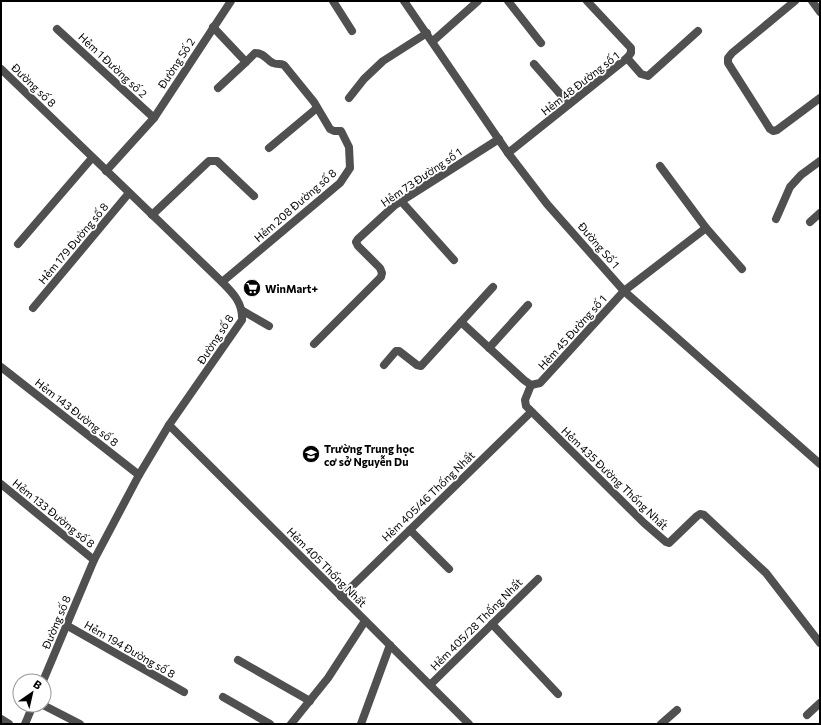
<svg xmlns="http://www.w3.org/2000/svg" width="821" height="725" font-family="Commissioner,sans-serif">
<style>
.lines{fill:none;stroke-linecap:round;stroke-linejoin:round}
.service{stroke:#505050;stroke-width:8}
.minor{stroke:#505050;stroke-width:8}
.tertiary{stroke:#505050;stroke-width:8}
.labels{text-anchor:middle;dominant-baseline:central;stroke-width:3.5;stroke-linejoin:round;paint-order:stroke}
.street-label{font-size:11px;fill:#000;stroke:#fff}
.poi-label{font-size:11px;font-weight:bold;fill:#000;stroke:#fff;text-anchor:start}
</style>
<rect width="100%" height="100%" fill="#fff"/>
<g class="lines">
<g class="service">
<path d="M213,27l33,35 9,-9c10,0 11,7 18,10 4,2 7,0 11,2l30,37 16,27 4,2h7l8,16 1,21 -10,15 -118,99"/>
<polyline points="218,88 246,62"/>
<polyline points="349,98 364,79 383,61 427,33"/>
<polyline points="269,148 317,108"/>
<polyline points="106,171 154,118 231,1"/>
<polyline points="18,244 92,158"/>
<polyline points="243,311 269,326"/>
<polyline points="1,719 9,724"/>
<polyline points="361,724 390,645"/>
</g>
<g class="minor">
<polyline points="333,1 352,31"/>
<polyline points="404,1 508,153 547,204 624,291 820,464"/>
<polyline points="508,1 541,43"/>
<polyline points="587,1 631,48 631,53 627,58"/>
<polyline points="795,1 732,53 728,58 728,63 770,129 773,131 777,130 820,98"/>
<polyline points="812,1 820,12"/>
<polyline points="57,29 154,118"/>
<polyline points="433,41 478,1"/>
<polyline points="534,64 569,104"/>
<polyline points="508,153 627,58 641,74 648,76 698,31"/>
<polyline points="660,166 706,228 742,269"/>
<polyline points="401,201 454,260"/>
<polyline points="152,215 209,161 217,161 254,196"/>
<polyline points="776,219 790,187 801,175 820,161"/>
<polyline points="810,222 820,213"/>
<polyline points="33,308 129,193"/>
<polyline points="461,322 524,380 531,385 540,383 624,291 706,228"/>
<polyline points="314,344 381,277 382,273 380,268 358,246 356,242 358,239 395,205 499,139"/>
<polyline points="489,348 528,305"/>
<polyline points="384,365 396,351 399,351 417,365 421,366 493,287"/>
<polyline points="1,367 139,475"/>
<polyline points="531,385 525,400 526,406 644,523 666,542 669,543 697,516 700,514 704,515 766,573 820,643"/>
<polyline points="169,425 469,724"/>
<polyline points="1,484 94,560"/>
<polyline points="410,530 449,569"/>
<polyline points="341,597 531,412"/>
<polyline points="492,624 558,694"/>
<polyline points="66,625 184,692"/>
<polyline points="238,660 310,701"/>
<polyline points="430,685 538,579"/>
<polyline points="223,697 270,724"/>
<polyline points="43,705 80,724"/>
<polyline points="807,715 820,703"/>
<polyline points="291,724 328,678 365,621"/>
<polyline points="661,724 677,710"/>
</g>
<g class="tertiary">
<path d="M1,69l221,213c11,11 21,21 20,38l-73,105 -30,50 -45,85 -51,121"/>
<polyline points="25,724 33,705"/>
</g>
</g>
<defs>
<symbol id="supermarket-disc" viewBox="-11 -11 22 22"><circle r="9.5" fill="#000" stroke="#fff"/><path d="M-6-5.5h2.5l.6 2H6L4.5 2H-2.5L-4.4-4H-6ZM-1.5 3.2a1.3 1.3 0 1 0 .1 0ZM3 3.2a1.3 1.3 0 1 0 .1 0Z" fill="#fff"/></symbol>
<symbol id="school-disc" viewBox="-11 -11 22 22"><circle r="9.5" fill="#000" stroke="#fff"/><path d="M0-5L7-2L0 1L-7-2ZM-4 1L0 2.5L4 1V4Q0 6-4 4Z" fill="#fff"/></symbol>
</defs>
<g fill-rule="evenodd">
<use href="#supermarket-disc" x="242" y="278" width="20" height="20"/>
<use href="#school-disc" x="301" y="444" width="20" height="20"/>
</g>
<g class="labels">
<g class="street-label">
<text transform="translate(176 63) rotate(-57)">Đường Số 2</text>
<text transform="translate(113 65) rotate(43)">Hẻm 1 Đường số 2</text>
<text transform="translate(580 83) rotate(-38)">Hẻm 48 Đường số 1</text>
<text transform="translate(34 85) rotate(44)">Đường số 8</text>
<text transform="translate(421 177) rotate(-34)">Hẻm 73 Đường số 1</text>
<text transform="translate(295 205) rotate(-41)">Hẻm 208 Đường số 8</text>
<text transform="translate(73 243) rotate(-50)">Hẻm 179 Đường số 8</text>
<text transform="translate(599 245) rotate(49)">Đường Số 1</text>
<text transform="translate(572 332) rotate(-48)">Hẻm 45 Đường số 1</text>
<text transform="translate(215 339) rotate(-57)">Đường số 8</text>
<text transform="translate(77 412) rotate(38)">Hẻm 143 Đường số 8</text>
<text transform="translate(615 478) rotate(44)">Hẻm 435 Đường Thống Nhất</text>
<text transform="translate(428 496) rotate(-44)">Hẻm 405/46 Thống Nhất</text>
<text transform="translate(54 513) rotate(39)">Hẻm 133 Đường số 8</text>
<text transform="translate(327 567) rotate(45)">Hẻm 405 Thống Nhất</text>
<text transform="translate(56 622) rotate(-67)">Đường số 8</text>
<text transform="translate(476 624) rotate(-45)">Hẻm 405/28 Thống Nhất</text>
<text transform="translate(130 649) rotate(30)">Hẻm 194 Đường số 8</text>
</g>
<g class="poi-label">
<text x="265" y="288">WinMart+</text>
<text x="324" y="448">Trường Trung học<tspan x="324" dy="13">cơ sở Nguyễn Du</tspan></text>
</g>
</g>
<rect width="821" height="725" fill="none" stroke="#000000" stroke-width="4"/>
<g transform="translate(32 693) rotate(34)"><circle r="19" fill="#ffffff" stroke="#999999"/>
<path d="M0-3L7 15L0 10L-7 15Z" fill="#000000"/>
<text y="-6" font-size="11" font-weight="bold" text-anchor="middle" fill="#000000">B</text>
</g>
</svg>
